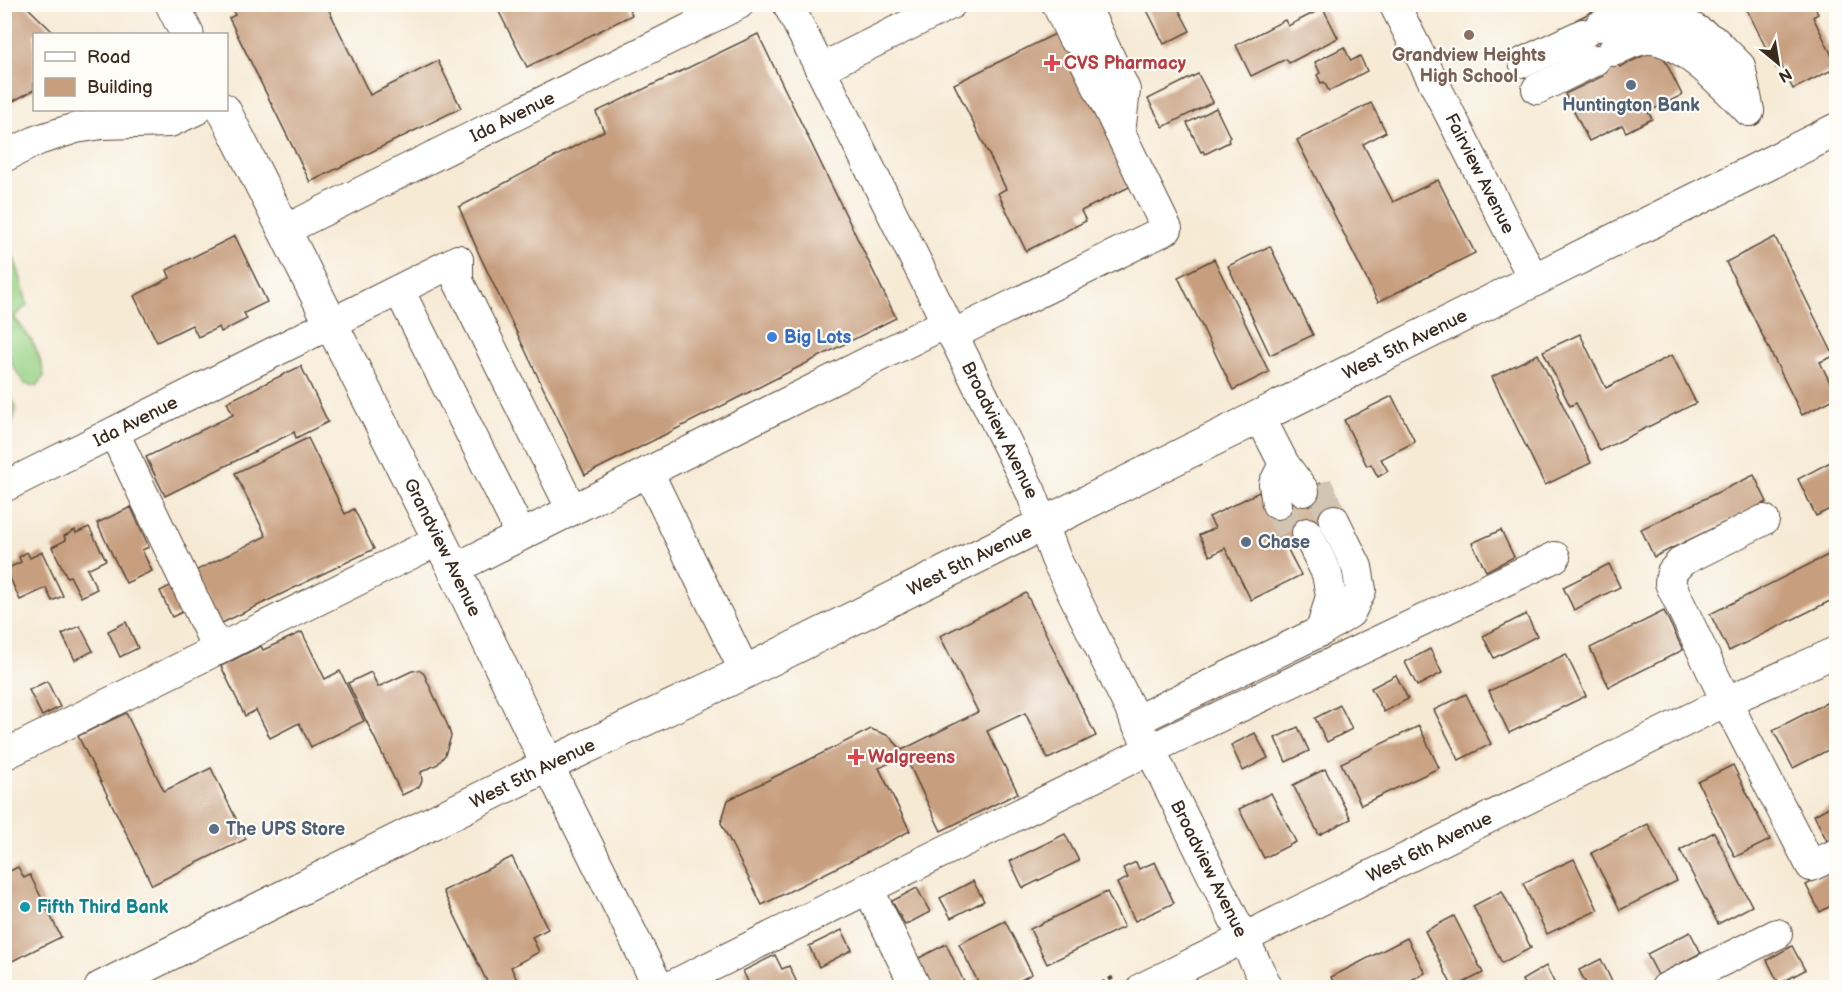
<svg xmlns="http://www.w3.org/2000/svg" width="1841" height="992" font-family="'Balsamiq Sans',sans-serif">
<style>
.green{fill:#99d286;stroke:#6a7e52;stroke-width:1.5}
.building{fill:#c79f7f}
.lines{fill:none;stroke-linecap:round;stroke-linejoin:round}
.minor-tunnel{stroke:#d1c4b0;stroke-width:30;stroke-dasharray:30 15;stroke-linecap:butt}
.minor-casing{stroke:#574739;stroke-width:32}
.major-casing{stroke:#574739;stroke-width:35}
.path{stroke:#574739;stroke-width:4;stroke-dasharray:4.5 4.5;stroke-linecap:butt}
.minor{stroke:#fff;stroke-width:30}
.major{stroke:#fff;stroke-width:33}
.education-dot{fill:#8d6e63;stroke:#fdfcf7;stroke-width:2}
.health-dot{fill:#e0444e;stroke:#fdfcf7;stroke-width:2}
.service-dot{fill:#5c6f8a;stroke:#fdfcf7;stroke-width:2}
.shop-dot{fill:#3f7fe0;stroke:#fdfcf7;stroke-width:2}
.culture-dot{fill:#0f9aa8;stroke:#fdfcf7;stroke-width:2}
.labels{text-anchor:middle;dominant-baseline:central;stroke-width:4.5;stroke-linejoin:round;paint-order:stroke}
.education-label{font-size:18px;font-weight:bold;fill:#785e54;stroke:#fdfcf7}
.health-label{font-size:18px;font-weight:bold;fill:#be3a42;stroke:#fdfcf7;text-anchor:start}
.service-label{font-size:18px;font-weight:bold;fill:#4e5e75;stroke:#fdfcf7;text-anchor:start}
.street-label{font-size:18px;fill:#3b2a1e;stroke:#fdfcf7}
.shop-label{font-size:18px;font-weight:bold;fill:#366cbe;stroke:#fdfcf7;text-anchor:start}
.culture-label{font-size:18px;font-weight:bold;fill:#0d838f;stroke:#fdfcf7;text-anchor:start}
</style>
<rect width="100%" height="100%" fill="#fdfcf7"/>
<filter id="ink" filterUnits="userSpaceOnUse"><feTurbulence type="fractalNoise" baseFrequency=".0167" numOctaves="2"/><feDisplacementMap in="SourceGraphic" scale="12" xChannelSelector="R" yChannelSelector="G"/><feConvolveMatrix kernelMatrix="1 2 1 2 8 2 1 2 1" color-interpolation-filters="sRGB"/></filter>
<filter id="wash" filterUnits="userSpaceOnUse"><feTurbulence type="fractalNoise" baseFrequency=".008" numOctaves="4" result="noise"/><feDisplacementMap in="SourceGraphic" scale="24" xChannelSelector="R" yChannelSelector="G"/><feGaussianBlur stdDeviation="1.35" result="paint"/><feColorMatrix in="noise" values="0 0 0 0 0 0 0 0 0 0 0 0 0 0 0 0 0 1.4 0 .05"/><feComposite in="paint" operator="in"/></filter>
<g filter="url(#wash)">
<rect width="100%" height="100%" fill="#f6ead5"/>
<g class="green">
<path d="M5,245c12,11 18,43 22,60l-13,12c6,9 12,15 17,23 7,11 11,25 13,36l-7,10 -12,-2 -12,-18 -7,-17z"/>
<path d="M5,393c15,9 13,28 0,37z"/>
</g>
<g id="blocks">
<g class="building">
<polygon points="4,4 24,4 52,31 52,34 34,34 34,90 4,106"/>
<polygon points="229,4 326,4 370,95 438,61 461,108 310,182 229,18 235,15"/>
<polygon points="495,4 627,4 632,15 527,67"/>
<polygon points="1144,4 1176,4 1190,31 1164,44"/>
<polygon points="1744,4 1813,4 1818,14 1813,17 1836,64 1836,68 1793,89 1781,65 1776,68"/>
<polygon points="1323,8 1338,38 1289,63 1286,59 1251,76 1236,45 1285,20 1288,26"/>
<polygon points="1593,11 1620,67 1659,48 1682,95 1648,112 1652,119 1626,132 1622,125 1589,141 1565,94 1603,76 1576,20"/>
<polygon points="1083,33 1131,186 1081,211 1086,221 1026,251 998,193 1006,189 954,84 1055,34"/>
<polygon points="758,34 896,318 585,475 479,254 459,207 604,131 596,112"/>
<polygon points="1344,47 1351,61 1360,56 1367,71 1329,91 1324,82 1321,83 1317,75 1320,73 1315,62"/>
<polygon points="1198,74 1213,102 1163,127 1148,99"/>
<polygon points="1371,103 1386,132 1363,144 1393,202 1438,180 1475,253 1378,302 1297,140"/>
<polygon points="1216,108 1230,137 1228,139 1229,142 1205,154 1203,151 1201,152 1187,123"/>
<polygon points="235,236 267,302 244,313 247,319 221,332 219,327 198,337 192,325 157,342 134,296 170,278 167,270"/>
<polygon points="1775,237 1834,356 1820,362 1836,395 1836,398 1802,415 1726,262"/>
<polygon points="1270,246 1313,335 1270,355 1228,266"/>
<polygon points="1214,259 1269,372 1233,390 1178,277"/>
<polygon points="1580,334 1606,388 1672,355 1696,403 1600,451 1576,403 1570,406 1543,351"/>
<polygon points="1538,354 1591,463 1545,485 1492,377"/>
<polygon points="301,366 328,422 296,438 294,432 165,496 146,457 233,415 227,402"/>
<polygon points="1392,396 1415,442 1381,459 1388,471 1378,477 1371,464 1367,466 1344,420"/>
<polygon points="308,438 345,514 354,509 374,549 216,626 191,573 266,536 235,473"/>
<polygon points="1836,459 1836,506 1816,516 1798,479"/>
<polygon points="1754,475 1767,502 1654,557 1641,529"/>
<polygon points="1321,483 1338,518 1285,544 1301,575 1251,600 1225,548 1210,556 1199,535 1215,528 1209,517 1259,492 1268,509"/>
<polygon points="131,507 149,547 142,550 152,571 126,583 97,523"/>
<polygon points="89,527 106,560 87,569 97,589 81,597 70,576 67,577 52,547 66,540 64,536 75,530 76,533"/>
<polygon points="1501,530 1514,557 1486,571 1472,543"/>
<polygon points="1836,551 1836,598 1729,651 1710,614"/>
<polygon points="27,552 30,558 42,552 63,596 52,601 46,588 20,600 6,569 21,562 19,557"/>
<polygon points="1609,564 1620,587 1574,610 1563,587"/>
<polygon points="178,582 191,608 172,617 160,591"/>
<polygon points="1026,593 1096,736 1048,759 1025,713 987,731 1018,793 941,831 905,756 879,768 910,831 762,905 721,823 728,800 871,729 889,736 902,750 978,712 940,636"/>
<polygon points="1664,611 1683,650 1609,687 1590,648"/>
<polygon points="1526,614 1537,636 1494,658 1483,636"/>
<polygon points="126,622 138,648 120,657 108,631"/>
<polygon points="80,626 93,651 75,660 62,634"/>
<polygon points="302,632 325,679 340,671 364,721 311,747 299,723 270,738 256,710 245,716 221,666 261,646 263,650"/>
<polygon points="1430,649 1442,673 1417,686 1405,662"/>
<polygon points="1566,654 1586,696 1509,733 1489,691"/>
<polygon points="419,670 424,674 448,726 451,736 445,755 438,764 421,772 422,781 419,787 402,795 348,683 371,672 378,687 412,671"/>
<polygon points="1396,675 1408,699 1384,712 1371,688"/>
<polygon points="47,681 60,707 42,716 29,690"/>
<polygon points="1466,694 1491,744 1459,760 1434,710"/>
<polygon points="1836,698 1836,746 1793,768 1773,730"/>
<polygon points="1340,705 1352,729 1327,742 1315,718"/>
<polygon points="126,713 164,791 211,768 246,839 152,885 78,736"/>
<polygon points="1419,726 1439,768 1361,805 1341,763"/>
<polygon points="1298,727 1309,751 1286,762 1275,738"/>
<polygon points="1255,733 1268,758 1243,771 1231,745"/>
<polygon points="1733,765 1770,840 1735,857 1698,782"/>
<polygon points="1325,769 1351,819 1319,835 1293,785"/>
<polygon points="1271,793 1296,842 1264,858 1239,809"/>
<polygon points="1836,803 1836,837 1827,841 1814,815"/>
<polygon points="1648,824 1677,881 1620,910 1591,853"/>
<polygon points="1714,832 1752,906 1718,924 1680,850"/>
<polygon points="1065,834 1079,861 1023,888 1010,861"/>
<polygon points="512,857 548,929 532,937 539,952 511,967 517,980 502,988 490,988 443,891"/>
<polygon points="1574,859 1598,910 1547,934 1523,883"/>
<polygon points="1136,862 1139,869 1155,862 1174,903 1135,921 1117,883 1128,878 1123,868"/>
<polygon points="18,867 24,878 30,875 61,937 4,965 4,874"/>
<polygon points="1836,869 1836,903 1820,912 1806,885"/>
<polygon points="973,881 984,901 951,918 940,898"/>
<polygon points="917,888 930,912 905,925 892,901"/>
<polygon points="1502,891 1531,948 1502,963 1473,906"/>
<polygon points="1107,892 1124,927 1047,964 1030,929"/>
<polygon points="1454,916 1483,973 1453,988 1425,931"/>
<polygon points="1005,921 1032,974 1006,988 981,988 959,944"/>
<polygon points="842,930 852,950 819,967 809,946"/>
<polygon points="1690,932 1701,953 1658,975 1647,954"/>
<polygon points="1407,938 1425,973 1396,988 1336,988 1331,977"/>
<polygon points="946,944 967,988 931,988 917,959"/>
<polygon points="1792,946 1805,970 1779,984 1767,960"/>
<polygon points="775,955 782,969 789,966 798,985 793,988 751,988 743,971"/>
<polygon points="1601,959 1615,988 1588,988 1579,970"/>
<polygon points="1546,966 1557,988 1526,988 1522,980"/>
</g>
</g>
</g>
<g filter="url(#ink)">
<use href="#blocks" fill-opacity="0" stroke="#574739" stroke-width="1.5"/>
<g class="lines">
<g class="minor-tunnel">
<polyline points="1317,485 1334,520"/>
<polyline points="1277,504 1295,540"/>
</g>
<defs>
<g id="minor">
<path id="s1" d="M788,4l243,488 25,67 212,429"/>
<polyline points="1057,4 1073,38"/>
<polyline points="1084,4 1125,90 1120,133"/>
<path id="s2" d="M1394,4l140,276"/>
<polyline points="1600,26 1627,14 1650,13 1668,17 1693,28 1716,42 1740,66 1749,111"/>
<path d="M1613,51c10,-4 23,-12 35,-12 32,-1 79,50 101,72"/>
<polyline points="1524,62 1583,34"/>
<polyline points="820,69 951,4"/>
<polyline points="1537,89 1596,60"/>
<polyline points="4,157 38,140 76,128 102,124 170,122 196,110"/>
<path id="s3" d="M285,230l454,-226"/>
<polyline points="458,260 458,281 572,510"/>
<polyline points="399,290 513,518 518,537"/>
<polyline points="952,335 1167,229 1084,59"/>
<polyline points="1259,415 1284,464 1304,491"/>
<polyline points="114,433 218,650"/>
<polyline points="648,472 745,672"/>
<path id="s4" d="M4,487l454,-227"/>
<polyline points="1277,504 1274,484 1284,464"/>
<polyline points="1764,520 1682,561 1672,572 1670,583 1726,701 1811,866 1836,854"/>
<polyline points="1307,533 1327,574 1331,596 1321,631"/>
<polyline points="454,569 946,323"/>
<polyline points="1135,721 1321,631 1350,613 1361,590 1357,567 1334,520"/>
<polyline points="4,755 439,540"/>
<polyline points="548,765 659,988"/>
<polyline points="868,888 916,988"/>
<polyline points="667,988 1149,750 1555,557"/>
<path id="s5" d="M1142,988l572,-281 122,-55"/>
<polyline points="1666,988 1777,934"/>
</g>
<g id="major">
<polyline points="172,4 187,34"/>
<path id="s6" d="M224,110l230,459 94,196"/>
<path id="s7" d="M101,988l447,-223 197,-93 1091,-542"/>
</g>
</defs>
<use href="#minor" class="minor-casing"/>
<use href="#major" class="major-casing"/>
<polyline class="path" points="1093,988 1116,976"/>
<use href="#minor" class="minor"/>
<use href="#major" class="major"/>
</g>
</g>
<circle class="education-dot" cx="1469" cy="35" r="6"/>
<g class="health-dot">
<path d="M1049 54h6v6h6v6h-6v6h-6v-6h-6v-6h6z"/>
<path d="M853 748h6v6h6v6h-6v6h-6v-6h-6v-6h6z"/>
</g>
<g class="service-dot">
<circle cx="1631" cy="85" r="6"/>
<circle cx="1246" cy="542" r="6"/>
<circle cx="214" cy="829" r="6"/>
</g>
<circle class="shop-dot" cx="772" cy="337" r="6"/>
<circle class="culture-dot" cx="25" cy="907" r="6"/>
<g class="labels">
<g class="education-label">
<text x="1469" y="55">Grandview Heights<tspan x="1469" dy="21">High School</tspan></text>
</g>
<g class="health-label">
<text x="1064" y="63">CVS Pharmacy</text>
<text x="868" y="757">Walgreens</text>
</g>
<g class="service-label">
<text x="1631" y="105" text-anchor="middle">Huntington Bank</text>
<text x="1258" y="542">Chase</text>
<text x="226" y="829">The UPS Store</text>
</g>
<g class="street-label">
<text stroke="none"><textPath href="#s3" startOffset="254">Ida Avenue</textPath></text>
<text stroke="none"><textPath href="#s2" startOffset="190">Fairview Avenue</textPath></text>
<text stroke="none"><textPath href="#s7" startOffset="1454">West 5th Avenue</textPath></text>
<text stroke="none"><textPath href="#s4" startOffset="147">Ida Avenue</textPath></text>
<text stroke="none"><textPath href="#s1" startOffset="476">Broadview Avenue</textPath></text>
<text stroke="none"><textPath href="#s6" startOffset="489">Grandview Avenue</textPath></text>
<text stroke="none"><textPath href="#s7" startOffset="968">West 5th Avenue</textPath></text>
<text stroke="none"><textPath href="#s7" startOffset="482">West 5th Avenue</textPath></text>
<text stroke="none"><textPath href="#s5" startOffset="320">West 6th Avenue</textPath></text>
<text stroke="none"><textPath href="#s1" startOffset="962">Broadview Avenue</textPath></text>
</g>
<g class="shop-label">
<text x="784" y="337">Big Lots</text>
</g>
<g class="culture-label">
<text x="37" y="907">Fifth Third Bank</text>
</g>
</g>
<rect width="1841" height="992" fill="none" stroke="#fdfcf7" stroke-width="24"/>
<rect x="33" y="33" width="195" height="78" fill="#fdfcf7" stroke="#afa8a0" stroke-width="1.5"/>
<rect x="45" y="52" width="30" height="9" fill="#ffffff" stroke="#afa8a0" stroke-width="1.5"/>
<text x="87" y="63" font-size="18" fill="#3b2a1e">Road</text>
<rect x="45" y="78" width="30" height="18" fill="#c79f7f" stroke="#afa8a0" stroke-width="1.5"/>
<text x="87" y="93" font-size="18" fill="#3b2a1e">Building</text>
<g transform="translate(1778 63) rotate(150)" stroke="#fdfcf7" stroke-width="4.5" paint-order="stroke">
<path d="M0-4.5L10 22L0 15L-10 22Z" fill="#3b2a1e"/>
<text y="-9" font-size="16" font-weight="bold" text-anchor="middle" fill="#3b2a1e">N</text>
</g>
</svg>
